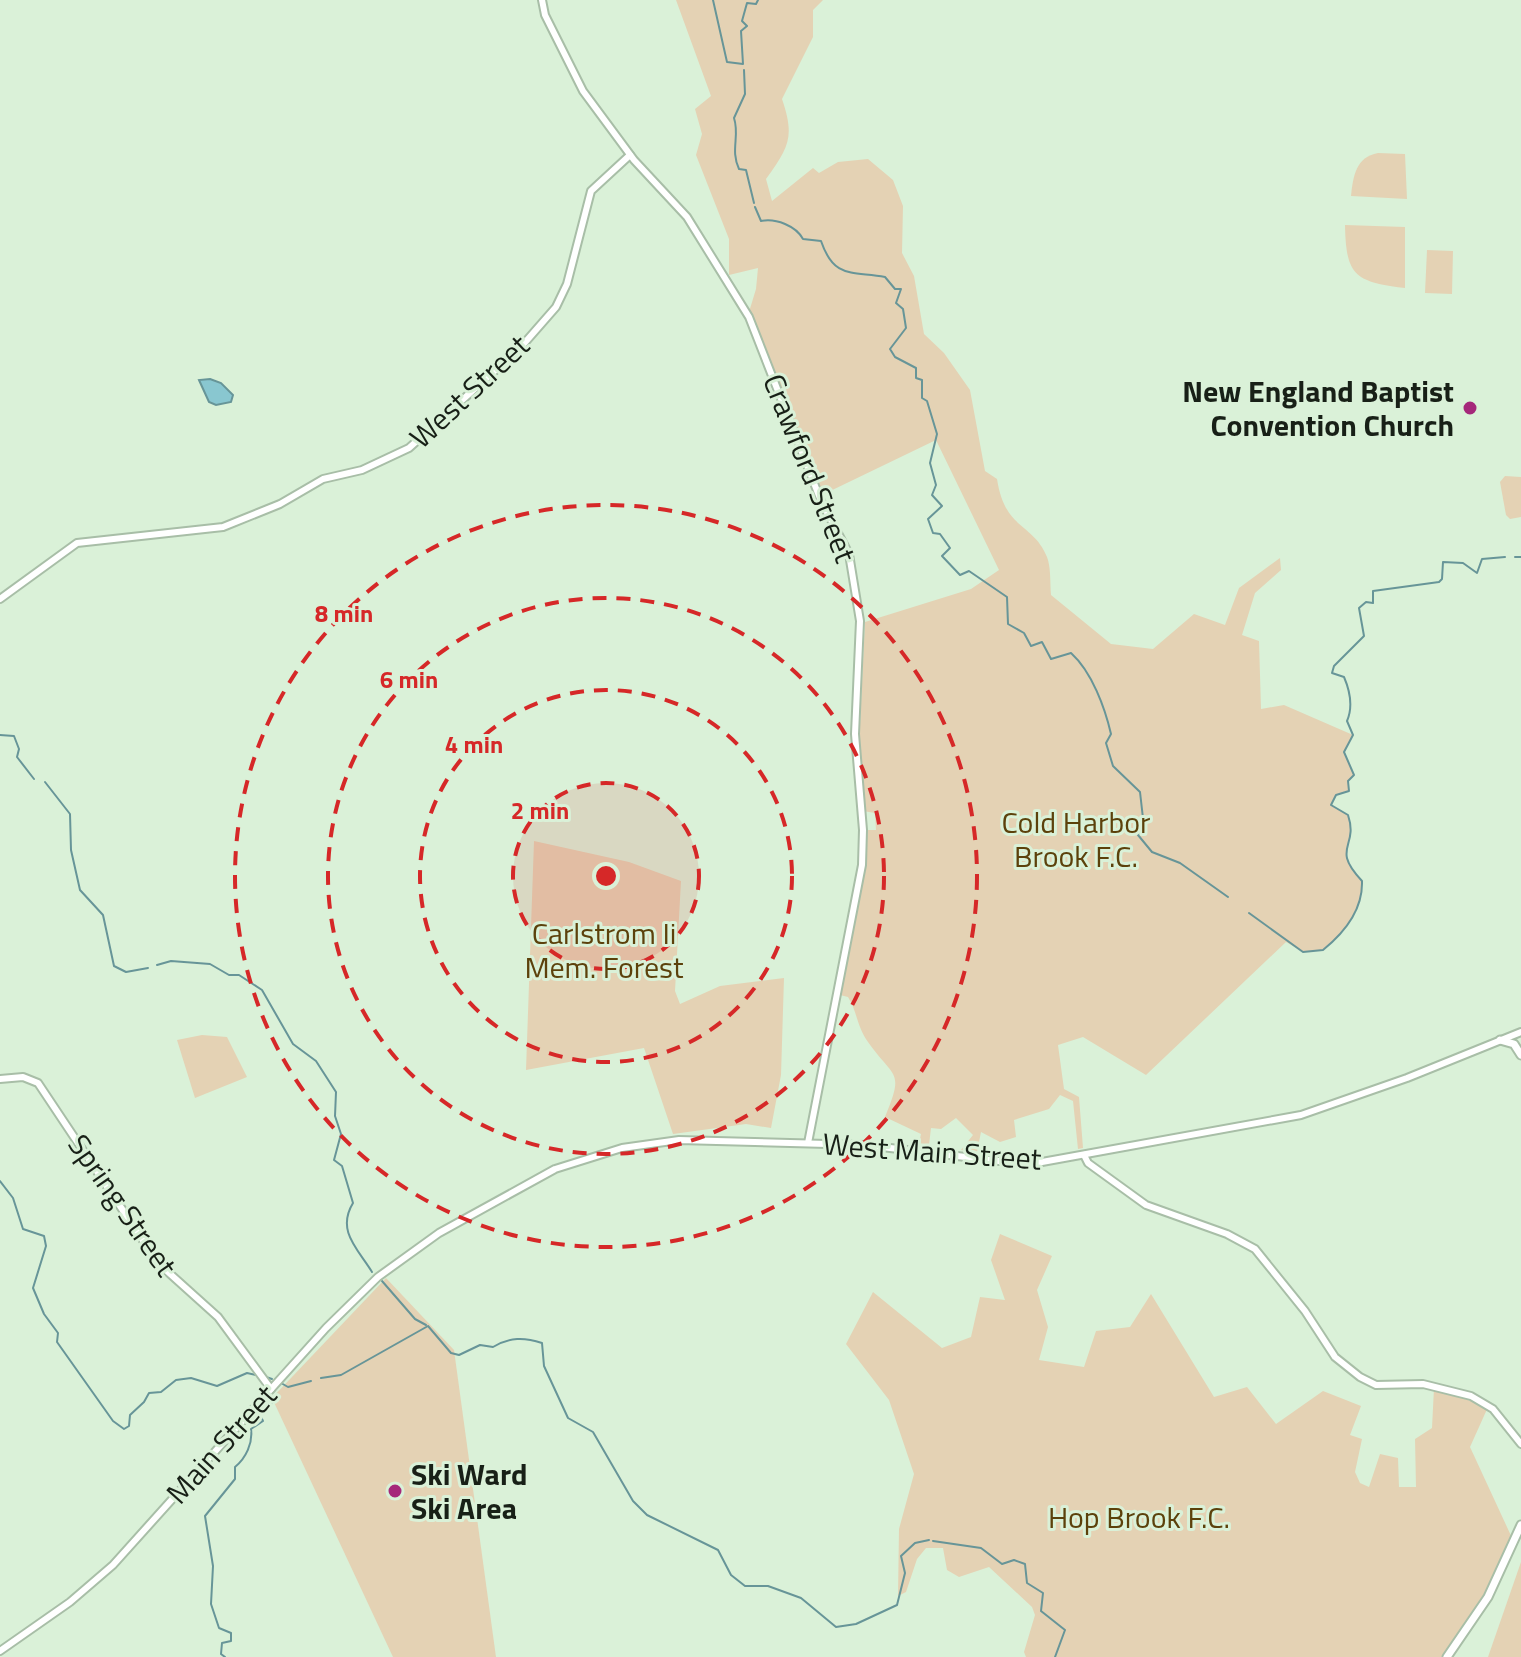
<svg xmlns="http://www.w3.org/2000/svg" width="1521" height="1657" font-family="'Titillium Web',sans-serif">
<style>
.green{fill:#e4d2b4}
.water{fill:#89c7d0;stroke:#679598;stroke-width:2}
.lines{fill:none;stroke-linecap:round;stroke-linejoin:round}
.stream{stroke:#679598;stroke-width:2}
.secondary-casing{stroke:#a8bea7;stroke-width:10}
.primary-casing{stroke:#a8bea7;stroke-width:11}
.secondary{stroke:#fff;stroke-width:6}
.primary{stroke:#fff;stroke-width:7}
.ring{fill:none;stroke:#d62828;stroke-width:4;stroke-dasharray:14 10}
.poi-dot{fill:#a5287a;stroke:#daf1d8;stroke-width:3}
.labels{text-anchor:middle;dominant-baseline:central;stroke-width:6;stroke-linejoin:round;paint-order:stroke}
.street-label{font-size:30px;fill:#182017;stroke:#daf1d8}
.poi-label{font-size:30px;font-weight:bold;fill:#182017;stroke:#daf1d8;text-anchor:end}
.park-label{font-size:30px;fill:#5c410b;stroke:#daf1d8}
.centre{fill:#d62828;stroke:#daf1d8;stroke-width:4}
.ring-label{font-size:24px;text-anchor:middle;font-weight:bold;fill:#d62828;stroke:#daf1d8;stroke-width:6;stroke-linejoin:round;paint-order:stroke}
</style>
<rect width="100%" height="100%" fill="#daf1d8"/>
<g class="green">
<path d="M676,0h147l-10,10v27l-31,62c13,38 7,48 -16,80l6,22 41,-33 6,5 19,-11 30,-3 25,21 10,26 -1,47 12,23 10,58 20,19 26,37 15,81 12,8c8,52 36,43 50,78 4,10 3,26 4,38l60,49 42,5 41,-35 31,11 14,-37 41,-30 1,12 -26,23 -13,42 17,6 2,68 23,-4 69,30 -9,17 10,23 -6,6 1,10 -13,4 -5,10 17,10c11,33 -18,32 14,66 1,28 -18,52 -39,69l-20,2 -17,-10 -140,133 -63,-38 -25,8 6,44 15,8 4,51 -5,1 -5,-48 -13,-6 -11,14 -35,11 2,17 -16,5 -19,-10 -4,20 -16,-2 12,-15 -17,-17 -15,11 -10,-1 -2,17 -10,-2 2,-9 -36,-17c20,-48 9,-38 -17,-75 -11,-15 -11,-31 -20,-45l-8,-2 24,-125 2,-40h10l-1,-17 -12,-2 -4,-66 6,-123 106,-33 28,-19 -63,-130 -114,55 -73,-183 7,-23 2,-21 -29,7v-36l-33,-84 6,-21 -7,-25 16,-13z"/>
<path d="M1378,153l27,1 2,45 -56,-3c2,-20 5,-39 27,-43z"/>
<path d="M1345,225l60,2v61c-51,-6 -59,-13 -60,-63z"/>
<polygon points="1427,250 1453,251 1452,294 1425,293"/>
<polygon points="1505,476 1521,477 1521,517 1510,519 1506,515 1500,482"/>
<polygon points="534,841 629,862 681,881 675,991 680,1004 720,986 784,978 781,1075 771,1128 746,1124 673,1134 644,1048 526,1070"/>
<polygon points="202,1035 227,1037 247,1077 195,1098 177,1040"/>
<polygon points="1000,1234 1052,1256 1037,1290 1048,1327 1039,1360 1084,1367 1096,1331 1130,1327 1151,1294 1214,1397 1247,1387 1276,1424 1323,1391 1361,1406 1350,1435 1362,1439 1355,1472 1360,1483 1369,1487 1380,1454 1398,1458 1399,1487 1416,1487 1415,1439 1432,1428 1434,1388 1488,1407 1470,1447 1513,1540 1502,1565 1445,1657 1026,1657 1024,1652 1035,1615 1032,1607 989,1567 959,1577 947,1570 943,1548 926,1548 917,1559 906,1592 898,1596 899,1529 914,1474 889,1400 846,1344 873,1292 942,1348 971,1337 980,1297 1005,1300 991,1260"/>
<polygon points="386,1278 454,1350 496,1657 393,1657 272,1398"/>
<polygon points="1521,1562 1521,1657 1488,1657"/>
</g>
<polygon class="water" points="210,379 221,383 233,395 231,402 216,405 209,402 199,380"/>
<g class="lines">
<g class="stream">
<polyline points="713,0 727,62 743,64 741,31 747,26 742,21 747,3 756,4 758,0"/>
<path d="M744,70l1,24 -11,24c6,18 -4,32 5,51l7,1 8,33"/>
<path d="M755,207l6,14c15,-3 35,5 42,18l18,2c13,38 30,30 64,36l10,12h6l-5,14 7,6 3,19 -16,21 5,8 21,11v10l6,2v18l5,3 10,33 -7,29 6,22 -4,10 10,11 -14,13 5,14 7,1 10,14 -8,8 18,19 9,-4 38,26 1,27 16,9 7,13 11,-4 9,17 20,-6c21,19 34,55 40,81l-5,9 7,23 27,26 4,35 -6,8 14,17 28,11 48,34"/>
<polyline points="1515,557 1521,557"/>
<polyline points="0,735 14,736 19,749 17,757 34,779"/>
<polyline points="45,782 70,814 71,850 80,890 103,915 114,966 126,972 148,968"/>
<path d="M1249,913l54,39 20,-2c21,-17 40,-41 39,-69 -32,-34 -3,-33 -14,-66l-17,-10 5,-10 13,-4 -1,-10 6,-6 -10,-23 9,-17 -6,-14c6,-14 3,-30 -3,-44l-12,-4 2,-7 30,-30 -5,-28 7,-6 7,1v-12l66,-9 3,-3 1,-17 20,1 14,10 5,-14 23,-2"/>
<path d="M157,965l14,-4 39,3 19,11h10l23,15 31,54 23,17 20,31 -1,24 6,18 -7,26 8,6 11,37c-17,28 5,46 19,69"/>
<polyline points="0,1181 13,1198 23,1229 44,1236 46,1246 33,1288 44,1314 58,1333 57,1342 113,1421 124,1429 129,1426 130,1415 144,1402 149,1393 161,1392 176,1380 191,1378 217,1386 247,1373 256,1375"/>
<polyline points="382,1281 415,1319 426,1325"/>
<polyline points="266,1377 272,1379"/>
<path d="M321,1378l20,-3 87,-49 23,27 8,2 21,-10 13,2c17,-10 31,-10 49,-4l2,23 24,52 25,14 40,69 14,14 71,35 13,25 14,11h23l33,12 35,29 20,-3 41,-19 8,-32 -4,-17 14,-13 14,-3"/>
<polyline points="281,1383 288,1387 311,1381"/>
<polyline points="933,1541 981,1548 1002,1564 1014,1560 1025,1564 1027,1583 1043,1593 1041,1611 1065,1630 1055,1657"/>
<path d="M225,1657l-4,-3 1,-11 9,-2v-8l-12,-5 -8,-24 2,-38 -8,-50 30,-37v-12c11,-9 18,-24 16,-38l12,-8 -3,-6 18,-18"/>
</g>
<defs>
<g id="secondary">
<polyline points="542,0 545,15 583,91 634,160 687,217 749,317 821,501 849,554 860,621 855,734 863,830 862,865 808,1143"/>
<polyline points="0,599 77,543 223,527 280,504 323,479 362,470 409,448 521,347 556,307 567,284 591,191 630,155"/>
<polyline points="0,1079 23,1077 38,1083 158,1263 218,1317 271,1389"/>
<polyline points="1084,1155 1088,1163 1146,1205 1227,1234 1255,1249 1305,1311 1335,1357 1360,1377 1376,1385 1423,1384 1471,1396 1493,1409 1521,1444"/>
<polyline points="0,1651 70,1602 113,1565 326,1328 378,1277 439,1233 555,1169 622,1148 679,1140 865,1145 999,1161 1042,1162 1301,1115 1407,1078 1521,1032"/>
</g>
<g id="primary">
<polyline points="1500,1040 1514,1044 1521,1055"/>
<polyline points="1447,1657 1488,1597 1521,1525"/>
</g>
</defs>
<use href="#secondary" class="secondary-casing"/>
<use href="#primary" class="primary-casing"/>
<use href="#secondary" class="secondary"/>
<use href="#primary" class="primary"/>
</g>
<circle cx="606" cy="876" r="93" fill="#d62828" fill-opacity=".12"/>
<g class="ring">
<circle cx="606" cy="876" r="93"/>
<circle cx="606" cy="876" r="186"/>
<circle cx="606" cy="876" r="278"/>
<circle cx="606" cy="876" r="371"/>
</g>
<g class="poi-dot">
<circle cx="1470" cy="408" r="8"/>
<circle cx="395" cy="1491" r="8"/>
</g>
<g class="labels">
<g class="street-label">
<text transform="translate(469 391) rotate(-43)">West Street</text>
<text transform="translate(810 468) rotate(68)">Crawford Street</text>
<text transform="translate(932 1151) rotate(4)">West Main Street</text>
<text transform="translate(123 1205) rotate(55)">Spring Street</text>
<text transform="translate(221 1444) rotate(-48)">Main Street</text>
</g>
<g class="poi-label">
<text x="1454" y="391">New England Baptist<tspan x="1454" dy="34">Convention Church</tspan></text>
<text x="411" y="1474" text-anchor="start">Ski Ward<tspan x="411" dy="34">Ski Area</tspan></text>
</g>
<g class="park-label">
<text x="1076" y="822">Cold Harbor<tspan x="1076" dy="34">Brook F.C.</tspan></text>
<text x="604" y="933">Carlstrom Ii<tspan x="604" dy="34">Mem. Forest</tspan></text>
<text x="1139" y="1517">Hop Brook F.C.</text>
</g>
</g>
<circle cx="606" cy="876" r="12" class="centre"/>
<g class="ring-label">
<text x="344" y="622">8 min</text>
<text x="409" y="688">6 min</text>
<text x="474" y="753">4 min</text>
<text x="540" y="819">2 min</text>
</g>
</svg>
